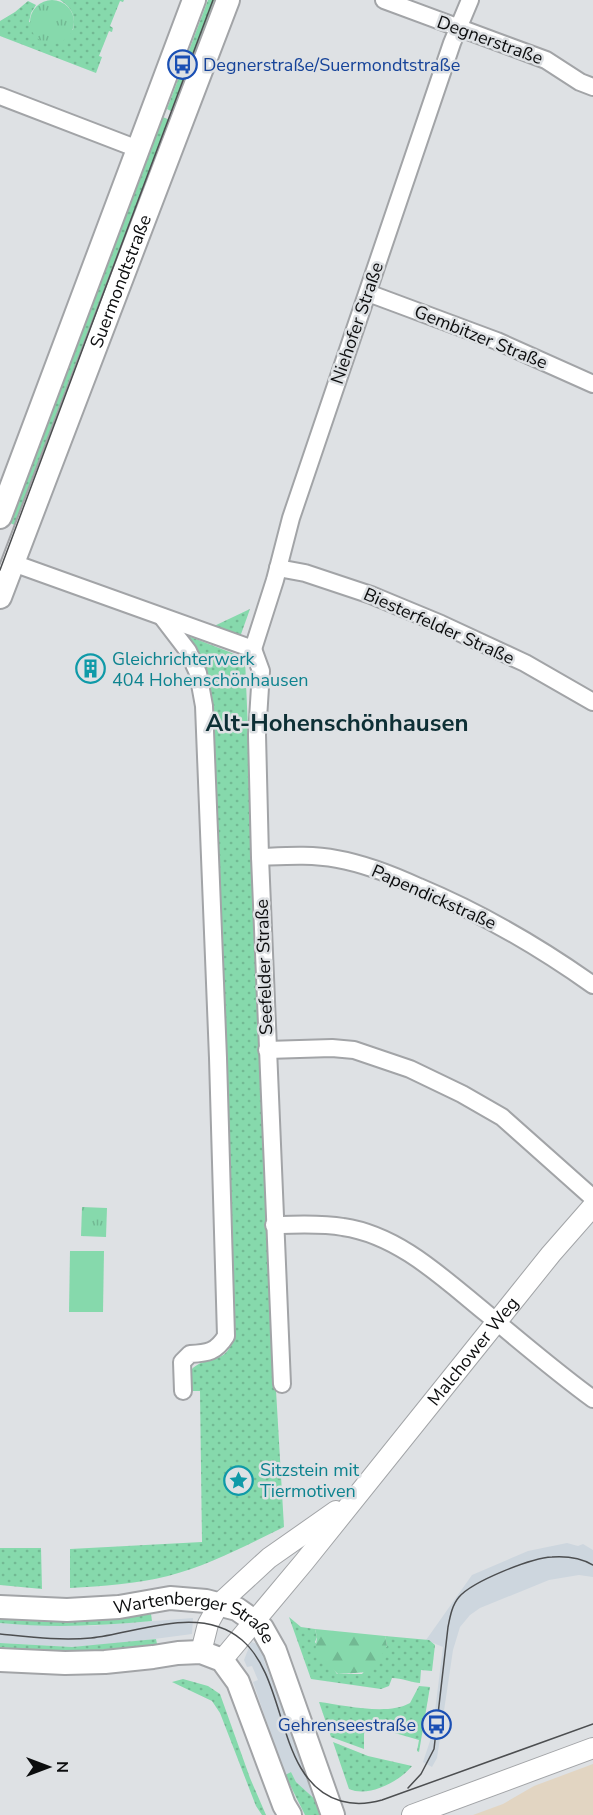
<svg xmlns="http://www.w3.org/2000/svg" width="593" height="1815" font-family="'Nunito Sans',sans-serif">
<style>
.commercial{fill:#e2d5c2}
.built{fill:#cdd6de}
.grass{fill:url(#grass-dots)}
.forest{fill:url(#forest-firs)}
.park{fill:url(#park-tufts)}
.garden{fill:#86d9ac}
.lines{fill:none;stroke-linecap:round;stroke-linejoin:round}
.minor-casing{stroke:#a2a4a7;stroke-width:20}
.tertiary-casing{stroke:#a2a4a7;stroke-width:22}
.secondary-casing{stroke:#a2a4a7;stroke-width:26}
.minor{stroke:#fff;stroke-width:16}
.tertiary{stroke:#fff;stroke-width:20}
.secondary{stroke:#fff;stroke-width:22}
.tram{stroke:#4c4e50;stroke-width:1.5}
.labels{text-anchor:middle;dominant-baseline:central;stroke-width:5;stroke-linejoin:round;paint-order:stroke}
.street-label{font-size:18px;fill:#0c0d0e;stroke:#dee1e4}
.transit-label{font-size:18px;fill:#164399;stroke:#dee1e4;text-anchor:start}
.culture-label{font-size:18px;fill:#0d838f;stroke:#dee1e4;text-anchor:start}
.district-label{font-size:24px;font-weight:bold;fill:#0d2f35;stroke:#dee1e4}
</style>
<defs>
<pattern id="grass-dots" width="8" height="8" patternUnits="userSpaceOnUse" patternTransform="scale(1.5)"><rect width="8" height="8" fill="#86d9ac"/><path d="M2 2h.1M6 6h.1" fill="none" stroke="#72b993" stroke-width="1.8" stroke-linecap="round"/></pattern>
<pattern id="forest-firs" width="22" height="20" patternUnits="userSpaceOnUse" patternTransform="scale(1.5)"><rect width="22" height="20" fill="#86d9ac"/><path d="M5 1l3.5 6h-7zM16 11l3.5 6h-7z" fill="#72b993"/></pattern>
<pattern id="park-tufts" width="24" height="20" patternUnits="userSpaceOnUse" patternTransform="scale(1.5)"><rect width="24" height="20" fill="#86d9ac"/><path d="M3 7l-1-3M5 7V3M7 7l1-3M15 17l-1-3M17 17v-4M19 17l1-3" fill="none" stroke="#72b993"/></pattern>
</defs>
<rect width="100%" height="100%" fill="#dee1e4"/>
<polygon class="commercial" points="593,1764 593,1815 473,1815 503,1804 534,1786"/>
<g class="built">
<polygon points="567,1543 578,1546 583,1544 593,1550 593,1577 579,1575 549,1580 480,1608 470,1615 460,1627 453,1650 437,1758 432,1767 423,1762 432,1735 443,1647 426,1640 472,1575 528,1551"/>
<polygon points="193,1618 192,1634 124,1643 72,1647 0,1643 0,1623 89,1626"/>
<polygon points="251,1642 261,1645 268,1659 264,1661 270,1676 274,1676 318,1802 296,1782 291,1772 285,1775 253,1682 258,1680 252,1666 247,1667 244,1660"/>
</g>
<g class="grass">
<path d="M60,0h64l-1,2 -3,-1 -10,25 3,2 -1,4 -3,-1 -10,25 3,1 -6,16 -96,-37v-15l15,-9 13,-11 8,4 -5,8 -2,9 44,8c3,-14 -1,-22 -13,-30z"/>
<polygon points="208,0 218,0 181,108 176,106 173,112 167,109"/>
<polygon points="154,114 176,122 21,528 8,522"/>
<polygon points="250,609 240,637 212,627"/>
<path d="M188,636l57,22 29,698 10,171c-37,18 -76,39 -116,49 -32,8 -65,10 -98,12v-39l132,-7 -2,-151h-9v-21c15,-16 35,-4 42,-31l-22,-637 -24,-63z"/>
<polygon points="0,1548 41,1548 42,1589 0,1585"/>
<path d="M151,1614l1,7c-51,5 -101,7 -152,2v-4c51,4 101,3 151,-5z"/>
<path d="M289,1617l12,10 14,2 2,8 -2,5 22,32h25l25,-28 -2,-10 44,4 6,5 -3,26 -11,-1 -1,13c-6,0 -19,-5 -28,-5l-3,8 -8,3 -70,-10z"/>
<path d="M156,1639l1,5c-53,8 -104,9 -157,3v-4l72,4z"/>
<polygon points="183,1679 208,1686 220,1694 250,1778 266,1815 262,1815 256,1806 220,1713 212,1701 172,1682"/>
<path d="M419,1686l11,1 -11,65 -2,-1 2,-11 -52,-15 -3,9v15l-33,-12 -12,-35c25,3 68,14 91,1z"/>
<path d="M333,1742l35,14 44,10c-12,15 -43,32 -63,23z"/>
<polygon points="291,1772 296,1782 318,1802 322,1815 305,1815 285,1775"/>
</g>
<path class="forest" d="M315,1629l70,7 2,10c-18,32 -16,25 -49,28l-23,-21 2,-16z"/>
<g class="park">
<circle cx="52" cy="22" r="22"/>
<polygon points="82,1207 107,1208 106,1237 81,1236"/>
</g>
<polygon class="garden" points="70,1251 104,1251 103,1312 69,1312"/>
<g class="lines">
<defs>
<g id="minor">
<polyline points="384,0 546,60 580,82 593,87"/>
<polyline points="0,96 138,149"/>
<polyline points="368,293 497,341 593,384"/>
<polyline points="13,563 253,649"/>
<polyline points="278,568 305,573 371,595 441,624 525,663 593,702"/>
<path d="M162,617l26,34 10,22 6,33 14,352 8,278c-10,16 -18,17 -36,18l-8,8 1,29"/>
<polyline points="253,649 261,671 257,735 260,857 282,1384"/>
<polyline points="253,649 275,580 291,518 452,43 470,0"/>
<path d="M260,857c25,-1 52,-3 77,2 28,5 56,16 82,28 62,26 119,59 174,98"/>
<polyline points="267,1050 332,1048 354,1050 410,1069 462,1094 502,1117 593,1198"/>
<path d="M274,1225c23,0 46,-2 69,2 56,8 101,52 143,86 35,29 70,59 107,86"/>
</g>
<g id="tertiary">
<polyline points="201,1652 208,1624 219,1604 269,1558 336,1511"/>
<path id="s1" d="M222,1660l82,-98 247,-308 42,-48"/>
<polyline points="412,1815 593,1748"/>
</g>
<g id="secondary">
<polyline points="0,517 194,0"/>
<path id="s2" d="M0,597l228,-597"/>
<path id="s3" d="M0,1607l67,3 52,-3 51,-9 36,3 31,8 17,12 8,7 13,23 58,164"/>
<polyline points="0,1660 65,1663 105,1662 153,1657 178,1653 201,1652 222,1660 238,1682 284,1805 290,1815"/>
</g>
</defs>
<use href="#minor" class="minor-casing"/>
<use href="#tertiary" class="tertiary-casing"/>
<use href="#secondary" class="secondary-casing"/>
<use href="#minor" class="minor"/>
<use href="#tertiary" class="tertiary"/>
<use href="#secondary" class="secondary"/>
<g class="tram">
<polyline points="0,570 213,0"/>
<path d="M0,1634c30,3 61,7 91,4 47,-5 109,-34 151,2 47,40 33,142 99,161 14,4 27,3 41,-1l211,-76"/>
<path d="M408,1788l13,-14 13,-25 14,-122c2,-10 4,-22 11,-30 14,-16 72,-39 93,-40 14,-1 29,1 41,8"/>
</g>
</g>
<defs>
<symbol id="bus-ring" viewBox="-11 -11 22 22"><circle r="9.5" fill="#dee1e4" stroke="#1a4fb4" stroke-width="1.5"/><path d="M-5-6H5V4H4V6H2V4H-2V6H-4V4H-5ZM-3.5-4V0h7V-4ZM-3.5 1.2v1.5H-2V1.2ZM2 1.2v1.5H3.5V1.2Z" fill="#1a4fb4"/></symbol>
<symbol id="building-ring" viewBox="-11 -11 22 22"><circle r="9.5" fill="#dee1e4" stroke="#0f9aa8" stroke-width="1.5"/><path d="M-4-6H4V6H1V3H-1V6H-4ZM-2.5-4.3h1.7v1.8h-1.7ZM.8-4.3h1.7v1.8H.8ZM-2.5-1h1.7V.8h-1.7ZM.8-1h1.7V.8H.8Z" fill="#0f9aa8"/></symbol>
<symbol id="sight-ring" viewBox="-11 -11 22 22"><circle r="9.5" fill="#dee1e4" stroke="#0f9aa8" stroke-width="1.5"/><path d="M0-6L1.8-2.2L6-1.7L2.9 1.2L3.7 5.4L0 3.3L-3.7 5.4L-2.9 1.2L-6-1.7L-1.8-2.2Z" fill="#0f9aa8"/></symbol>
</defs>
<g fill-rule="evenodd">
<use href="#bus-ring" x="166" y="48" width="33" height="33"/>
<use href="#building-ring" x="74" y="652" width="33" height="33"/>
<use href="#sight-ring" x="222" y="1464" width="33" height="33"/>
<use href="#bus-ring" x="420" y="1708" width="33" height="33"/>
</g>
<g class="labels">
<g class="street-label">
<text transform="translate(490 40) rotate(20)">Degnerstraße</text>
<text stroke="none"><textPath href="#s2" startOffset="338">Suermondtstraße</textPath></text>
<text transform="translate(357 323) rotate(-71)">Niehofer Straße</text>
<text transform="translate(481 337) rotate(22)">Gembitzer Straße</text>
<text transform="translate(439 626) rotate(24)">Biesterfelder Straße</text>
<text transform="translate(434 897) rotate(24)">Papendickstraße</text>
<text transform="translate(264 967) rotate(-92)">Seefelder Straße</text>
<text stroke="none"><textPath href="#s1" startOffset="398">Malchower Weg</textPath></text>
<text stroke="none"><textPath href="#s3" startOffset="200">Wartenberger Straße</textPath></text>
</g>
<g class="transit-label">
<text x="203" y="65">Degnerstraße/Suermondtstraße</text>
<text x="416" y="1725" text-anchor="end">Gehrenseestraße</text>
</g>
<g class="culture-label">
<text x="112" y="659">Gleichrichterwerk<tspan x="112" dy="21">404 Hohenschönhausen</tspan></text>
<text x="260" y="1470">Sitzstein mit<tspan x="260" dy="21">Tiermotiven</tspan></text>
</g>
<g class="district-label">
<text x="337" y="723">Alt-Hohenschönhausen</text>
</g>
</g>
<g transform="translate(48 1767) rotate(90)" stroke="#dee1e4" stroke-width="4.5" paint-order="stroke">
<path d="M0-4.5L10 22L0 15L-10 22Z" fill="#0c0d0e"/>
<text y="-9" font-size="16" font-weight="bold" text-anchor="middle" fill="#0c0d0e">N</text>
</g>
</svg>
